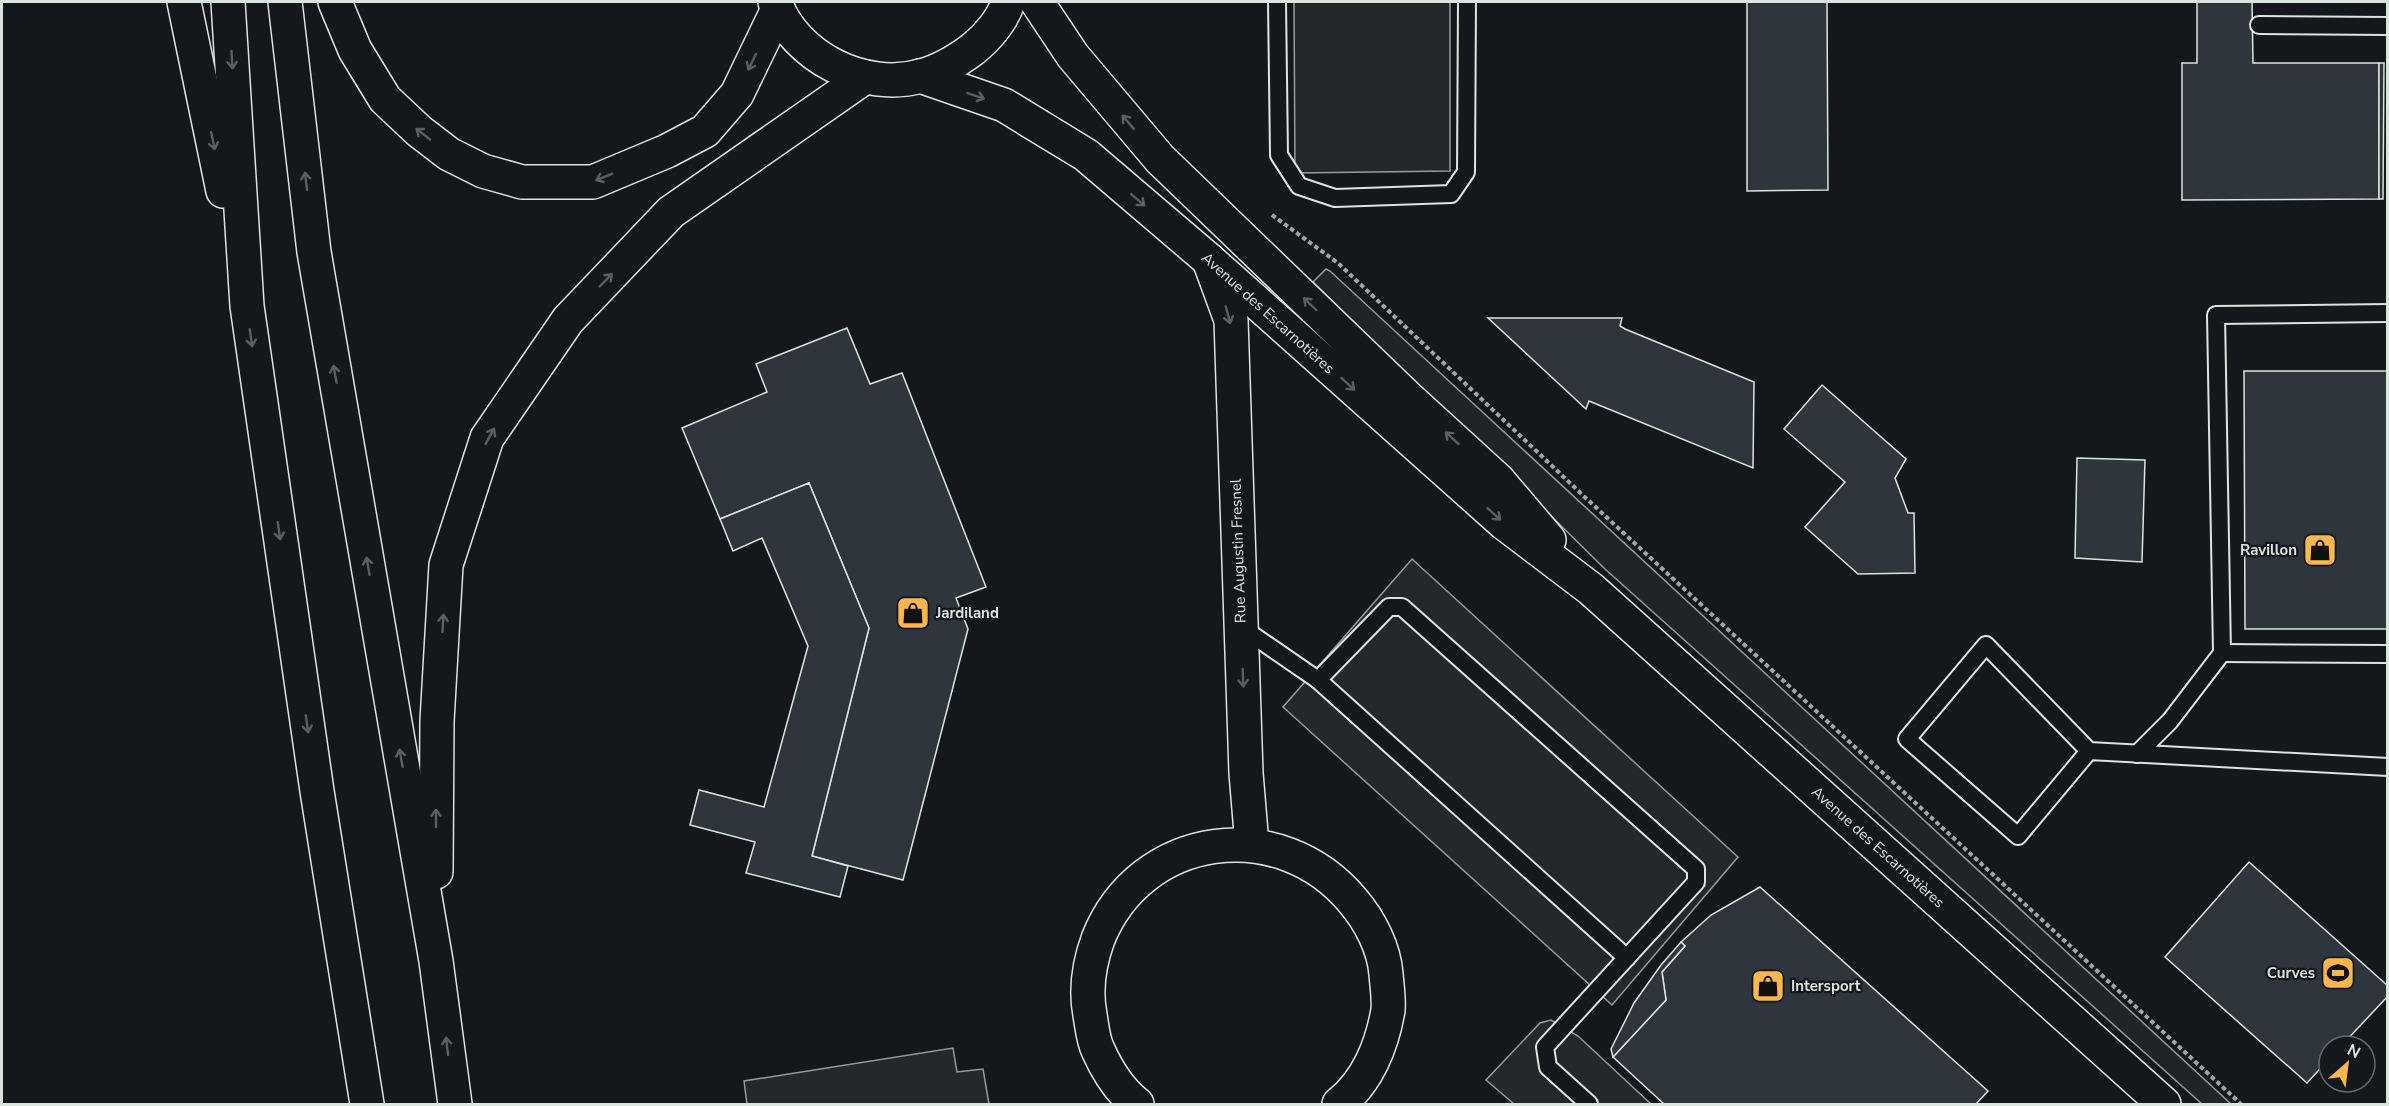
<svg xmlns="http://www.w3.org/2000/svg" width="2389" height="1106" font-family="'Nunito Sans',sans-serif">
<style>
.green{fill:#202428;stroke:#939e99;stroke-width:1.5}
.parking{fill:#24282b;stroke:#939e99;stroke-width:1.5}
.building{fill:#2c363c;stroke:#d8e6dc;stroke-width:1.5}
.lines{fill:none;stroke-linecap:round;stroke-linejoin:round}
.service-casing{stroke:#d8e6dc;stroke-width:20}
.minor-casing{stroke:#d8e6dc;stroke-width:36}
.secondary-casing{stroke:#d8e6dc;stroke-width:36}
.primary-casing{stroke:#d8e6dc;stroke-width:36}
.path{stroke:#9da8a2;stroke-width:4;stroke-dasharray:4.5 3;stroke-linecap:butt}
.service{stroke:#14181c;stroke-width:16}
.minor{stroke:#14181c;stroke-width:33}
.secondary{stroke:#14181c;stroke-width:33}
.primary{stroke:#14181c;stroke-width:33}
.oneway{stroke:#59605f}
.labels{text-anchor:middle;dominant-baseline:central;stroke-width:4.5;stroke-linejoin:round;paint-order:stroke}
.street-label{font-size:15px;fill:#d8e6dc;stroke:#14181c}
.poi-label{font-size:15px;font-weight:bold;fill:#d8e6dc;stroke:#14181c;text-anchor:end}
</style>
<rect width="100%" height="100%" fill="#14181c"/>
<polygon class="green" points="1326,269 1330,271 2231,1104 2202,1104 1605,569 1313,282"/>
<g class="parking">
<polygon points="1294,2 1450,2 1450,171 1295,173"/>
<polygon points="1412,559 1738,857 1612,1005 1283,707"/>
<polygon points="1551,1020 1578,1036 1651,1104 1514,1104 1486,1080 1540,1023"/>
<polygon points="953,1048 957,1072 983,1069 989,1104 747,1104 744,1081"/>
</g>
<g class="building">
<polygon points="1747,2 1827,2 1828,190 1747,191"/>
<polygon points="2197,2 2252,2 2253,63 2379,63 2379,199 2182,200 2182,63 2197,63"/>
<polygon points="2379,63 2384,63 2383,199 2379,199"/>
<polygon points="1488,318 1622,318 1620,326 1625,329 1754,382 1753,468 1589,401 1586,409"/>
<polygon points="847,328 870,384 902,373 986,587 956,598 968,629 903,880 812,856 869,628 809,483 720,519 682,428 767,392 756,364"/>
<polygon points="2244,371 2388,371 2388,629 2245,629"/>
<polygon points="1822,385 1906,459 1895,478 1908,513 1914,513 1915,573 1858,574 1805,527 1845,482 1784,429"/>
<polygon points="2077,458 2145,460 2142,562 2075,558"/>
<polygon points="809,483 869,628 812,856 848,866 840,897 746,873 755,842 690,825 699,790 764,807 808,646 762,538 733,551 720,519"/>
<polygon points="2249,862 2388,986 2388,996 2341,1046 2329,1046 2329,1059 2307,1083 2165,957"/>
<polygon points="1760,887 1988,1091 1976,1104 1664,1104 1613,1057 1666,1000 1662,972 1685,946 1681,942 1711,915"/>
<polygon points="1681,942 1685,946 1662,972 1666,1000 1613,1057 1611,1049 1634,1003 1661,965"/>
</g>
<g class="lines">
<defs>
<g id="service">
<polyline points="1277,2 1279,155 1299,186 1335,198 1451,194 1466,172 1467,2"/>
<polyline points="2259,25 2388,26"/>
<polyline points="1241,627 1318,680"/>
<polyline points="2222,653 2388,654"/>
<polyline points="2089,751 2018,836 1907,739 1986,645 2089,751 2388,767"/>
<polyline points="2137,754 2170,721 2222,653 2216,315 2388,313"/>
<polyline points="1589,1104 1548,1067 1545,1047 1696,882 1696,869 1402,607 1389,607 1318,680 1627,958"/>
</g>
<g id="minor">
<polyline points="1209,260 1231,320 1246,773 1252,845"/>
<path d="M1137,1104c-17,-13 -30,-34 -39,-54 -5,-10 -6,-24 -8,-35 -5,-26 -1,-51 8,-76 43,-108 182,-126 255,-38 17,20 31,47 33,73 1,12 3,25 2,36 -6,36 -21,72 -49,94"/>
</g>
<g id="secondary">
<path d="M775,2c20,55 89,90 146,74 20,-5 36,-15 52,-27 15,-12 30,-30 35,-47"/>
<polyline points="1037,2 1073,56 1160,159 1406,396 1498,480 1549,540"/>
<polyline points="920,76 1004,105 1086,155 1209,260 1504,523 1591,589 2164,1104"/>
</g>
<g id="primary">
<polyline points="184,2 223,191"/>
<polyline points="228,2 247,306 317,791 367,1104"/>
<polyline points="285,2 314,252 436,961 455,1104"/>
<polyline points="335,2 355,50 385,99 419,131 449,154 483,171 522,182 593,182 667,151 705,131 737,94 778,9"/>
<polyline points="436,872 437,721 446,565 487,438 568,320 671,212 865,77"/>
</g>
</defs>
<use href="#service" class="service-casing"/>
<use href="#minor" class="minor-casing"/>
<use href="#secondary" class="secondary-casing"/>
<use href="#primary" class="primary-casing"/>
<polyline class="path" points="1272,215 1338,263 1589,501 2241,1104"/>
<use href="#service" class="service"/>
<use href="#minor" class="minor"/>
<use href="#secondary" class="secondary"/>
<use href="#primary" class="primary"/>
</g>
<defs><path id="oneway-shaft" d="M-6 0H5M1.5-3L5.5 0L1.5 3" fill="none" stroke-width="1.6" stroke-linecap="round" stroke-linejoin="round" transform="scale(1.5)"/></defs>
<g class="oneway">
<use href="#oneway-shaft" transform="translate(232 60) rotate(87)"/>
<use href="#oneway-shaft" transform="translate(752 62) rotate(116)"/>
<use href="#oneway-shaft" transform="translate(976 96) rotate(19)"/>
<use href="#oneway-shaft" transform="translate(1128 122) rotate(-130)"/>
<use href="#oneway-shaft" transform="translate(423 134) rotate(-142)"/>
<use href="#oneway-shaft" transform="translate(213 141) rotate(78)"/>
<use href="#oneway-shaft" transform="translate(604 177) rotate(158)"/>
<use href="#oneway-shaft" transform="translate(306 181) rotate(-97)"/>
<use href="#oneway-shaft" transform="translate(1138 200) rotate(41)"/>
<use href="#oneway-shaft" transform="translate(606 280) rotate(-46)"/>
<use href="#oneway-shaft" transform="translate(1310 304) rotate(-136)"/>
<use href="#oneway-shaft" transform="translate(1228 315) rotate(75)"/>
<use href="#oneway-shaft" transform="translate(251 338) rotate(82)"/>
<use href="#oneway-shaft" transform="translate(335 374) rotate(-100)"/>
<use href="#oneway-shaft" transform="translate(1348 384) rotate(42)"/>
<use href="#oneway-shaft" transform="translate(490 436) rotate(-61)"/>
<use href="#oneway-shaft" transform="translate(1452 438) rotate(-138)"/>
<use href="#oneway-shaft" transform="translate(1494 514) rotate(42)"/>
<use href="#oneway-shaft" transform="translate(279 531) rotate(82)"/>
<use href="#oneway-shaft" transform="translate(368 566) rotate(-100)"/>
<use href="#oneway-shaft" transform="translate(443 623) rotate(-87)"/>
<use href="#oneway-shaft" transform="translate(1243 678) rotate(88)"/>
<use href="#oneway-shaft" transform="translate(307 724) rotate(82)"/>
<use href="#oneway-shaft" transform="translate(401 758) rotate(-100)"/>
<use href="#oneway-shaft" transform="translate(436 818) rotate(-90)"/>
<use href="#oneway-shaft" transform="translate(447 1046) rotate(-97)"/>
</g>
<defs>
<symbol id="shop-square" viewBox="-11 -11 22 22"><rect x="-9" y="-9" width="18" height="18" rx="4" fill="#ffb74d" stroke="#14181c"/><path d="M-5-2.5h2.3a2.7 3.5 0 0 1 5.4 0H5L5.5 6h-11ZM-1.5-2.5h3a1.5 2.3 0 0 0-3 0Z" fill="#111"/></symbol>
<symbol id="stadium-square" viewBox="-11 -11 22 22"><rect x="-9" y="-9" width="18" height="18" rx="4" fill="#ffb74d" stroke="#14181c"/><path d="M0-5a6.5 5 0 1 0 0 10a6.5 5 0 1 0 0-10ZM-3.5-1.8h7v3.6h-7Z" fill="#111"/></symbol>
</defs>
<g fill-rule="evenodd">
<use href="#shop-square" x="2301" y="531" width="38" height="38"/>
<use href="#shop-square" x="894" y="594" width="38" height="38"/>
<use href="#stadium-square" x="2319" y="954" width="38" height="38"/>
<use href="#shop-square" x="1749" y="967" width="38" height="38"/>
</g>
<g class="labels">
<g class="street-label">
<text transform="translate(1268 313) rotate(42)">Avenue des Escarnotières</text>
<text transform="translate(1238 551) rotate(-92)">Rue Augustin Fresnel</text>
<text transform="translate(1878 847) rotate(42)">Avenue des Escarnotières</text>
</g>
<g class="poi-label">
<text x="2297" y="550">Ravillon</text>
<text x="936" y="613" text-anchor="start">Jardiland</text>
<text x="2315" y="973">Curves</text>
<text x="1791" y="986" text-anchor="start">Intersport</text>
</g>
</g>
<rect width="2389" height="1106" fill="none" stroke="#d8e6dc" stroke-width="6"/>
<g transform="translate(2347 1064) rotate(28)"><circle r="28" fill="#14181c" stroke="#626a69" stroke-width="1.5"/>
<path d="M0-4.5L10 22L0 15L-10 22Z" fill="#ffb74d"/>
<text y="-9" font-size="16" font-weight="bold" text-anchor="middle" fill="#d8e6dc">N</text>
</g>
</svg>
